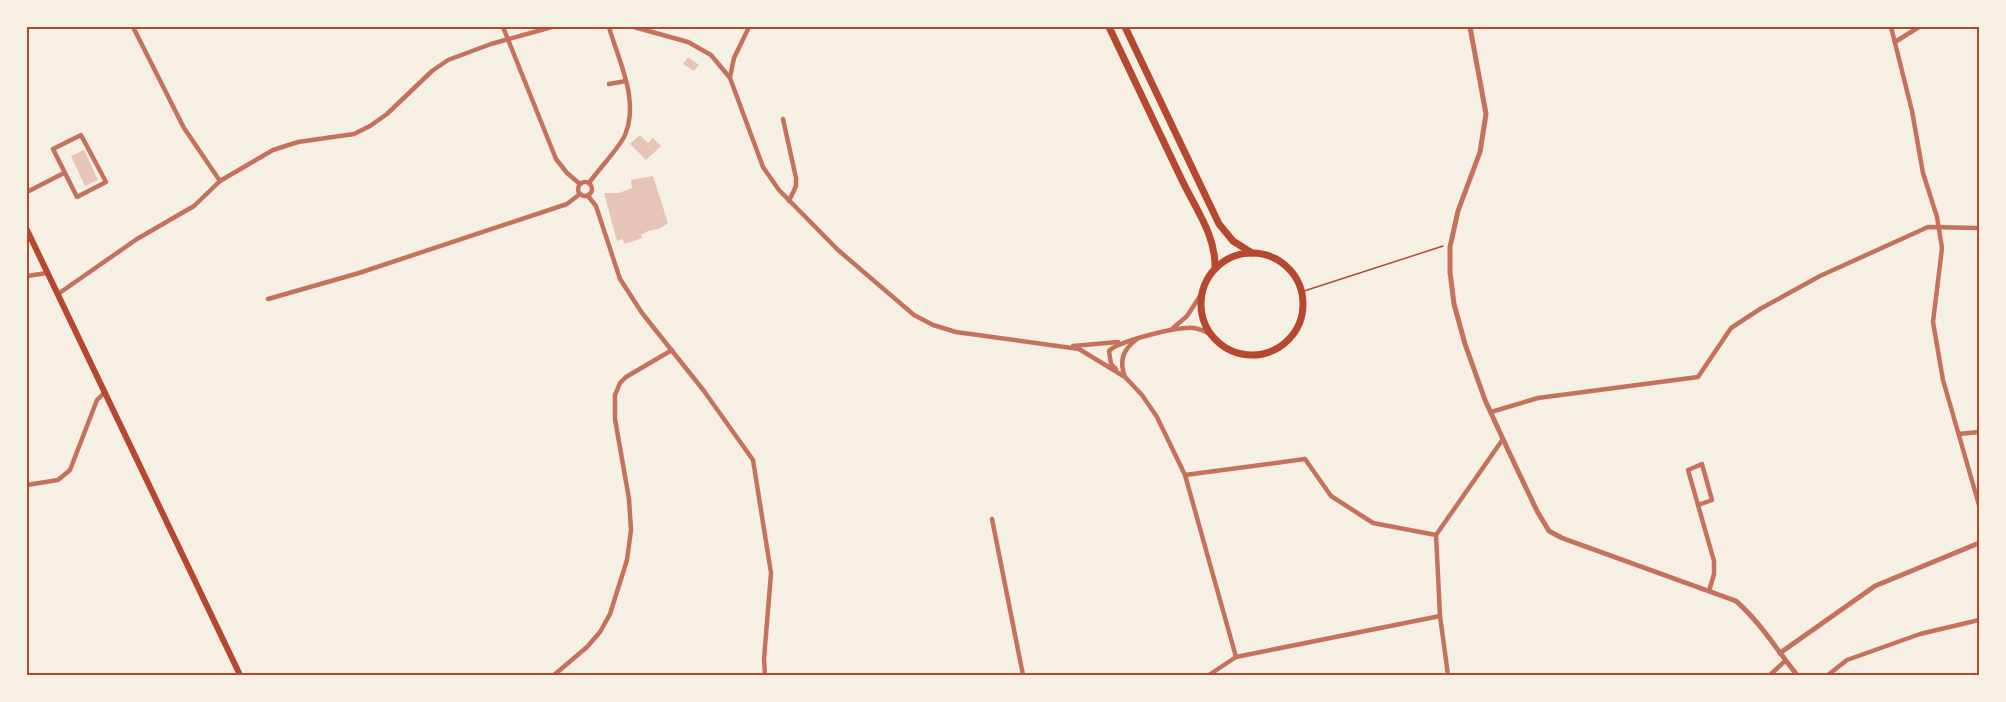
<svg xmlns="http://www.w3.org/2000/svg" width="2006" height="702" font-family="'Public Sans',sans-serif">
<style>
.building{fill:#e6c5b7}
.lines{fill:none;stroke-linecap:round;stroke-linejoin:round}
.path{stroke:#b5482f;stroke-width:1.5}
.minor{stroke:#c5725c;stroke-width:4.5}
.tertiary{stroke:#c5725c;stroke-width:5}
.secondary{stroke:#b5482f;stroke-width:6}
.primary{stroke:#b5482f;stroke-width:7}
.neatline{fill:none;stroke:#b5482f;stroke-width:2}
</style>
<rect width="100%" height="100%" fill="#f6efe4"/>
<g class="building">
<polygon points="688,57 699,65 694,71 683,64"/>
<polygon points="640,135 648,143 653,138 661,146 646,160 630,144"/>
<polygon points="84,150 98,180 85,186 71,156"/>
<polygon points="653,176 668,223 661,228 648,231 641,235 642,238 634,241 624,244 623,239 617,241 604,193 619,193 632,188 631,180"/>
</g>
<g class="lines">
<polyline class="path" points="1301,292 1443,246"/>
<g class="minor">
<polyline points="133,27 184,128 220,181"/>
<polyline points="503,27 556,159 567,173 580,184"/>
<polyline points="634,27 688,42 711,55 730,78 763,167 779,190 838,250 914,315 933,325 956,332 1079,349 1125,377 1142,395 1157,417 1185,475 1236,657 1209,675"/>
<polyline points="1891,27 1912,111 1923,173 1937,217 1942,248 1933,322 1943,380 1979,505"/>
<polyline points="27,28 29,27"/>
<polyline points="1895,42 1919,27"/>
<polyline points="730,77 734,58 749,27"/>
<polyline points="609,84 626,81"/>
<polyline points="783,119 796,178 796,186 789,201"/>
<polygon points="81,135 106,182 77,197 53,149"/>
<circle cx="585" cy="189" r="7"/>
<path d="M589,183c9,-13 31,-36 36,-48 15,-35 -7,-75 -16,-108"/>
<polyline points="27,192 64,173"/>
<polyline points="588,196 596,206 620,279 642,313 704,391 753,460 771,573 764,659 765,675"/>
<polyline points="27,276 47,273"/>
<polyline points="58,294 137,239 194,206 220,181 273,150 298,142 354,134 370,126 387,114 432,71 448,60 491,44 552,27"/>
<polyline points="268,299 359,273 567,204 580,194"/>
<polyline points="1172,329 1187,316 1202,293"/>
<polyline points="1073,346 1118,342"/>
<path d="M1116,369l-5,-5 -2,-13c9,-10 70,-25 85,-23 6,1 11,3 17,7"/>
<path d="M1125,377c-6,-15 -3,-27 11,-37"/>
<polyline points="1491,412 1538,398 1698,377 1731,328 1760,309 1820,276 1928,227 1979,228"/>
<polyline points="1959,434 1979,432"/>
<polygon points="1702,464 1712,500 1698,505 1688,470"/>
<polyline points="1185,475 1305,459 1331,496 1373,523 1436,535"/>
<polyline points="27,485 58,480 70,470 97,400 105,392"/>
<polyline points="1698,505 1714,561 1714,574 1709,591"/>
<polyline points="992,519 1023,675"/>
<polyline points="1236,657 1440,616"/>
<polyline points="554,675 587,647 600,632 610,614 627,560 631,530 629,499 615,419 615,395 620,383 626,377 672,350"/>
<polyline points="1448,675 1440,616 1436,535 1503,439"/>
<polyline points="1770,675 1785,661"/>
<polyline points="1828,675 1847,660 1920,634 1979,620"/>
</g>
<g class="tertiary">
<path d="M1470,27l16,87 -6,38 -22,59 -8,36v25l4,32 11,40 20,56 23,50 29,61 12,20 13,7 174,63c24,21 41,49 61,74"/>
<polyline points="1780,653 1875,586 1979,543"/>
</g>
<polyline class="secondary" points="27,230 240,675"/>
<g class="primary">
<path d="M1109,27c24,50 47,99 71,149 14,31 36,58 35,92"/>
<polyline points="1125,27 1219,224 1233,241 1252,253"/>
<circle cx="1252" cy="304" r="51"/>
</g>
</g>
<rect width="2006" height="702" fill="none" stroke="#f6efe4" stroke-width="57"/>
<rect x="28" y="28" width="1950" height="646" class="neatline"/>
</svg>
